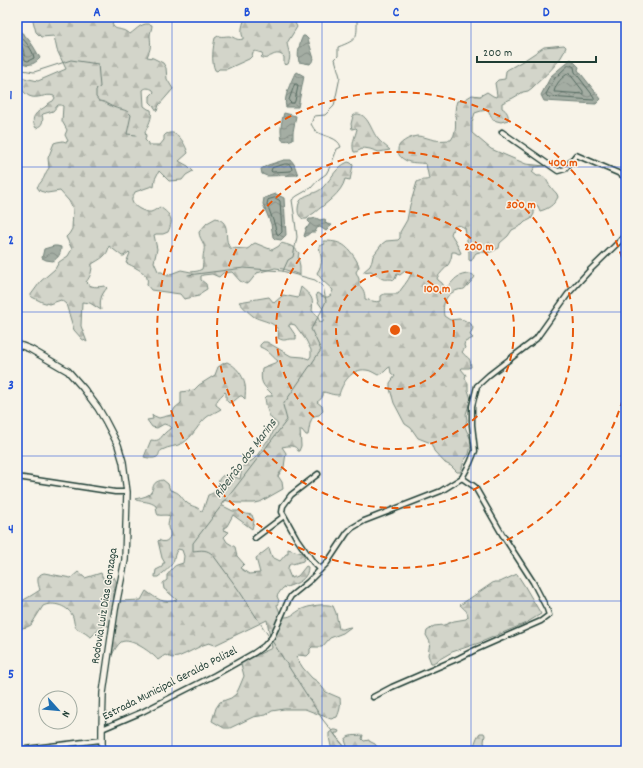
<svg xmlns="http://www.w3.org/2000/svg" width="643" height="768" font-family="Dekko,sans-serif">
<style>
.forest{fill:url(#forest-firs);stroke:#79897f}
.water{fill:url(#water-waves);stroke:#6f8077}
.lines{fill:none;stroke-linecap:round;stroke-linejoin:round}
.shore{stroke:#546a60;stroke-width:1}
.stream{stroke:#6f8077;stroke-width:1}
.minor-casing{stroke:#1f3d34;stroke-width:7}
.secondary-casing{stroke:#1f3d34;stroke-width:8}
.minor{stroke:#f7f3e8;stroke-width:4}
.secondary{stroke:#f7f3e8;stroke-width:5.5}
.grid{fill:none;stroke:#1d4ed8;stroke-width:1;stroke-opacity:0.55}
.ring{fill:none;stroke:#e8590c;stroke-width:2;stroke-dasharray:7 5}
.labels{text-anchor:middle;dominant-baseline:central;stroke-width:3;stroke-linejoin:round;paint-order:stroke}
.street-label{font-size:12px;fill:#1f3d34;stroke:#f7f3e8}
.water-label{font-size:13px;font-style:italic;fill:#405950;stroke:#f7f3e8}
.centre{fill:#e8590c;stroke:#f7f3e8;stroke-width:2}
.ring-label{font-size:12px;text-anchor:middle;font-weight:bold;fill:#e8590c;stroke:#f7f3e8;stroke-width:3;stroke-linejoin:round;paint-order:stroke}
.neatline{fill:none;stroke:#1d4ed8;stroke-width:1.5}
.grid-label{font-size:13px;text-anchor:middle;font-weight:bold;fill:#1d4ed8}
</style>
<defs>
<pattern id="forest-firs" width="22" height="20" patternUnits="userSpaceOnUse"><rect width="22" height="20" fill="#d3d5ca"/><path d="M5 1l3.5 6h-7zM16 11l3.5 6h-7z" fill="#b5b8ae"/></pattern>
<pattern id="water-waves" width="16" height="10" patternUnits="userSpaceOnUse"><rect width="16" height="10" fill="#a4ada3"/><path d="M0 5q4-4 8 0t8 0" fill="none" stroke="#858e86"/></pattern>
</defs>
<rect width="100%" height="100%" fill="#f7f3e8"/>
<filter id="ink" filterUnits="userSpaceOnUse"><feTurbulence type="fractalNoise" baseFrequency=".025" numOctaves="2"/><feDisplacementMap in="SourceGraphic" scale="8" xChannelSelector="R" yChannelSelector="G"/><feConvolveMatrix kernelMatrix="1 2 1 2 8 2 1 2 1" color-interpolation-filters="sRGB"/></filter>
<g filter="url(#ink)">
<g class="forest">
<path d="M32,17h83l-1,5 -2,2c3,6 5,4 10,6 3,0 5,3 8,4 7,-5 13,-13 22,-9 0,4 -2,7 -2,11 1,9 1,12 -3,21l6,1 10,5 3,5 1,11 6,10 -14,16 -2,6 -4,-6 -3,-3v-6l4,-4 -1,-2c-3,-2 -7,-3 -10,0l1,16 4,3 3,1c2,7 -3,16 -6,22l1,4 -1,4 3,3v2h12l4,-5v-4l2,-2c3,-1 6,-2 9,0 6,2 11,13 13,19l-9,8 9,5 5,5 -7,4 -4,5 -13,1 -10,-10 -4,8 -1,8 -2,-1 -17,6c-1,3 -4,6 -3,9 1,6 14,12 19,11 3,-1 7,-4 9,-5 11,8 14,12 8,25l-5,2h-7l-2,1 3,14 -3,13 4,9 1,1h3l4,3h2l13,-5 10,2 7,-1 4,-2c1,-4 1,-7 1,-11 0,-5 2,-8 1,-13 -2,-5 -5,-8 -5,-13l8,-9 9,-5c17,6 6,18 14,30l17,1c3,-1 5,-5 8,-6l17,7 7,-4 2,-3c8,2 13,3 18,10 -2,6 1,9 1,15 0,2 0,4 0,7l-11,-4 -6,-2 -8,-1 -18,5 -8,10 -3,1 -6,-3 -8,-9 -9,1 -4,4 -7,-3 -9,1 -2,1v4l5,4 1,5 -5,3 -3,4 -15,3 -4,-5 -29,-4 -4,-5c0,-2 1,-4 0,-7 0,-5 -16,-13 -21,-15l4,-10 -1,-1 -5,4h-2l-13,-10c-1,10 -9,13 -17,18 0,7 -1,12 -6,18 5,6 11,5 19,4l2,2c-6,7 -8,13 -6,22l-11,-7 -8,-1 -1,24 6,16 -5,-3 -8,-9 -8,-26 -5,-4 -12,4 -7,-2 -12,-6 11,-15 14,-12 4,-7 9,-6 4,-7 -6,-12 3,-3 3,-5 1,-20 -4,-8 -9,-10 -13,2 -7,-2 -3,-4c1,-2 3,-3 4,-5 4,-4 4,-10 8,-14l-1,-10 6,-15 3,-1 6,-1 3,1 2,-1 -3,-6 2,-5 -5,-9 1,-15 -2,-1h-3l-5,6 -10,3 -1,1c2,6 0,11 -6,13 -7,-11 1,-16 9,-21 3,-3 5,-5 8,-6l2,-3 -1,-2c-8,-3 -17,4 -25,0 -4,-2 -7,-7 -10,-9h-2v-11l3,1 18,4 28,-12 -9,-19 -3,-14 -13,1 -5,-5z"/>
<path d="M246,17h46l5,10 -10,16c1,8 5,12 1,21l-3,1 -1,-1v-7c-4,-4 -8,-4 -13,-1 -1,0 -2,1 -3,2 -2,1 -5,0 -7,-1l2,-2 -1,-2 -7,-2 -2,1 -1,4 -3,3 -22,10h-8l-2,2 -2,-1c-4,-8 -2,-23 0,-32l3,-2c5,1 7,0 11,0 6,1 7,5 14,3v-2c-3,-5 0,-15 3,-20z"/>
<path d="M564,45l2,2c-5,16 -23,30 -34,41l-4,3 -5,1 -10,6 -11,5v5c5,3 7,7 6,12l-7,2 -8,-2 -5,-10 -7,1 -6,2 -3,9v11l19,16 35,15 19,2 -10,1 -3,5 5,4c11,-1 8,5 14,11 3,5 6,5 7,10 -4,8 -10,12 -18,14l-2,-5 -3,-1 -1,2v7l-3,5 -6,3 -3,3 -10,5 -4,6 -8,7 -1,5c-3,1 -6,4 -9,4 -5,1 -10,-1 -14,1 -2,2 -3,6 -5,8l-2,-1v-8l-4,-24c-8,-5 -11,-3 -14,6l5,8 5,11 -2,1 -4,-2h-3c-1,15 -8,15 -15,26l1,2 4,3 3,5c10,-6 8,-12 22,-14 4,0 6,0 8,3 -1,1 -9,11 -11,12 -2,1 -4,0 -6,1 -13,4 -16,14 -14,26l6,4 9,-1 5,1 7,4 2,4 -3,7 3,3 -8,4 -1,3 1,3 -3,4c6,8 8,3 9,15l-2,1h-7l-1,1 5,6 -1,3 3,5v7l3,9 -5,15 1,6 -2,7 6,13v6l-2,8 -5,7 -3,10v1h-4l-6,-6 -6,-3 -11,-12 -3,-8 -13,-5 -7,-10 -6,-4 -11,-21 -4,-14v-6l5,-7 -4,-3 -1,-6 -2,1 -4,4 -6,3c-4,-2 -8,-5 -12,-5 -14,-2 -24,13 -27,25 -8,0 -9,-2 -16,-3 1,5 -2,7 -6,10l5,4 1,5 -4,4c-10,0 -9,12 -11,20h-2l-4,-5h-2l1,16 -2,5h-1c-2,-7 -11,-5 -16,-4l4,6 -2,14 -6,9 4,6 1,7 -23,13 -6,1h-18l-12,-3 -3,5 12,6h7l6,3 6,1 2,6 -2,8 -19,-14 -6,11 -3,2 -1,2 6,2 -5,5 3,5 8,5 2,9 7,8 -4,4 9,6 11,-1 -4,-15 13,-10 3,9 8,4 6,-7h2v-5l14,4 3,3 -2,5 -14,4 -1,3v3l3,7 7,-2 8,-10 2,1c0,10 -7,15 -16,18 -2,1 -6,2 -9,3 -2,2 -4,5 -6,8l2,5 -2,4 3,8 5,4c6,0 10,-4 15,-7 8,-4 24,-7 33,-4l3,7 3,16c4,1 8,-2 12,-2l-8,6 -13,5 -8,9h-10l-2,2v4l-3,3 -9,-1 -2,2 7,11 9,10 6,4 8,10 14,6c1,8 0,12 -3,19l-6,2 -26,-10h-21l-12,2 -6,4 -13,2 -23,11h-6l-12,-7 4,-13 4,-6 11,-4 5,-4 3,-6 5,-12 -3,-12 -1,-1 32,-15 -5,-28 -52,25 -6,-2 -6,2 -18,9 -7,3 -6,1 -7,-3 -7,5c-6,-7 -27,-23 -37,-18 -4,3 -7,9 -9,13l1,-13 -2,-15 -6,-2 -6,4 -8,8c-3,-1 -5,-4 -8,-5 -1,-1 -4,-2 -6,-3 -3,-3 -3,-8 -4,-12 -4,-11 -20,-16 -30,-11l-12,19 -4,2 -10,2v-26c8,-3 15,-8 23,-13 -2,-7 -5,-15 4,-17l27,5 7,-6 7,6 16,-5 4,10 9,-6 3,6 -3,8 -1,20 7,-10 21,-1 5,-9c11,8 17,13 31,9l-9,-8 -4,-3 -1,-6 4,-3v-5c3,-3 6,-9 10,-10 2,-1 4,-1 6,-2l1,-7 -2,-6 -4,-1c-4,5 -3,8 -5,13 -3,6 -10,11 -15,15h-3v-1l1,-6 6,-3 1,-4h2l-3,-5 -4,-17 1,-1c5,4 12,0 11,-7 0,-2 -2,-4 -2,-6 0,-4 1,-7 2,-11 -4,-2 -8,0 -12,-1l-1,-2 -1,-7c-6,-5 -13,-4 -20,-6l-1,-1c4,-1 10,-2 13,-4 8,-5 1,-13 15,-15l5,4 2,6c12,3 9,6 17,13 5,4 10,3 14,8h1l2,-4 4,-12c3,-1 6,-2 8,-5 3,-3 2,-6 3,-10 4,-9 14,-4 21,-1l2,-11 2,-3 9,-5 3,-3 11,-16 3,-2 4,-9 4,-5c-1,-3 -5,-4 -7,-7 -4,-6 -5,-14 -6,-20l2,-2h5v-2c-10,-10 -12,-11 -10,-26l15,-6 1,-1c-8,-6 -8,-10 -18,-14v-2l3,-3h4l24,14 12,1 6,2 2,-3v-6l-5,-10 -11,-15 -4,-1 -2,1v1l7,10v3c-2,0 -4,0 -5,0 -6,0 -6,3 -13,-1 4,-17 -17,-16 -25,-22 -5,-4 -10,-9 -14,-14l30,-5 5,6 9,-8 15,3 3,-11c10,9 13,10 11,24l4,3 4,8 3,-1v-12l-5,-7 -2,-8 1,-1 7,4h4l3,-2 2,-5 -10,-9 -6,-8c7,-11 4,-15 2,-27l6,-2 -2,-3c17,0 23,3 32,17 1,2 4,6 4,9 -1,2 -2,3 -3,5l3,7v6c5,4 6,9 6,14 6,1 10,4 16,2v-5l3,-2h14c4,-7 10,-12 13,-20l-2,-3h-4l-5,4 -3,-1 -2,5 -1,1c-4,-2 -7,0 -11,-1 -5,-2 -8,-6 -12,-8l-8,1 7,-6 2,-5 1,-5 9,-12 4,-3 12,-1 2,-2v-6l7,-12 3,-15 7,-23c5,-3 8,-1 12,-3l-3,-15c-7,-2 -15,0 -21,-4 -4,-2 -7,-5 -7,-10 -1,-7 12,-13 19,-14 6,0 12,3 18,4 5,1 11,0 16,0 9,-11 1,-27 6,-39l7,-1 8,-5 8,1 7,-4 6,4 3,1 1,-2 -2,-12 3,-3 7,-1 1,-8 1,-1 19,-11 18,-12z"/>
<path d="M356,114c12,-1 15,17 22,25 3,4 8,7 12,11l-11,2 -9,-3 -6,-1 -8,4h-2c-3,-8 1,-15 3,-23l-1,-1 -4,1 -1,-5 2,-8z"/>
<path d="M348,162l3,1 2,2 -3,15 -5,-1c-3,14 -20,25 -31,34 -3,2 -5,3 -7,6h-4c-4,-3 -5,-5 -5,-10 1,-18 18,-12 26,-23 8,-8 12,-19 24,-24z"/>
<path d="M227,362c9,4 16,13 18,23 1,4 0,9 0,14l-3,-3h-2c-4,3 -6,6 -11,7l-3,-3v-7l-1,-1c-4,4 -9,8 -9,13l4,3 1,1c-5,3 -10,5 -14,8 -9,7 -14,20 -24,26 -7,4 -14,3 -21,7 -4,2 -2,5 -5,7 -3,2 -10,1 -13,0l7,-17c10,2 9,-3 15,-8 2,-2 4,-3 6,-4l-2,-2 -6,-2 -7,4 -5,-1 -5,-7 6,-1 -1,-4 7,3 12,-3 4,-7 6,-5v-11l13,-2 5,-5 16,-10 3,-8 6,-4z"/>
<path d="M517,574l7,11 17,29 -15,9 -47,20 -27,9 -19,11h-2l-3,-8 2,-13 -4,-7 1,-4 7,-5 10,-1 10,-4 12,-2 2,-2c0,-6 -4,-8 -8,-12l34,-23h6z"/>
<path d="M333,730h3l3,1 -1,2h-3v2c4,5 6,9 12,13v-2l-2,-6c3,-6 11,-4 18,-5l-1,4 2,2 5,-1v1l6,3 5,7h-48l-3,-14v-4z"/>
<path d="M480,733h4l1,2 -1,7 3,9h-18c8,-6 5,-11 11,-18z"/>
</g>
<g class="water">
<path d="M17,29c11,7 17,18 23,29 -6,7 -13,9 -20,3v-7l-3,-11z"/>
<path d="M303,36h2l3,3 6,20 -4,5 -11,-2c-2,-7 0,-19 4,-26z"/>
<polygon points="571,59 579,67 578,70 601,99 596,104 544,101 541,95 551,76"/>
<path d="M297,72l7,4 -6,31h-12c-3,-9 5,-25 9,-34z"/>
<path d="M284,113l12,3 -3,16v7c-4,2 -7,2 -11,1 -2,-9 -1,-18 2,-27z"/>
<polygon points="284,160 291,160 294,164 298,175 267,176 262,174 261,169 268,165"/>
<polygon points="276,194 284,198 286,235 281,240 275,239 273,237 271,224 263,204 264,198"/>
<polygon points="316,218 320,220 324,219 326,220 325,222 327,224 332,225 326,231 320,227 317,228 315,232 311,232 305,237 304,236 306,230 305,228 308,227 310,223 308,221 309,219 312,219"/>
<path d="M54,246h3l4,1c0,7 -3,11 -8,14l-7,-1 -4,-2 2,-9z"/>
</g>
<g class="lines">
<g class="shore">
<path d="M17,33c7,7 16,16 17,25l-6,3 -3,-1c-2,-6 0,-16 -8,-16"/>
<polygon points="569,65 571,65 574,67 575,72 594,97 594,100 548,97 547,96 546,94 555,78"/>
<path d="M569,73l14,18v3l-27,-2h-2c2,-9 8,-15 15,-19z"/>
<polygon points="295,84 297,84 298,86 295,101 294,103 291,103 289,101"/>
<polygon points="285,164 288,164 291,166 292,169 291,171 272,172 271,171 272,168"/>
<polygon points="275,198 279,200 280,201 282,232 279,235 277,234 274,223 267,204 268,200"/>
</g>
<g class="stream">
<path d="M17,69l17,3 37,-12 27,4 2,23 -4,3v7l3,4c7,1 6,2 12,5 7,4 15,2 20,9l-4,19 9,1"/>
<path d="M283,271l5,-11 5,-3 4,-20 -3,-24 -2,-13 5,-4 14,-8 8,-9 7,-5 5,-9 6,-16 4,-2c-3,-10 -16,-10 -24,-15 -3,-2 -4,-5 -6,-8l3,-8 11,-1 9,-9 6,-29 -5,-18 3,-3v-9c21,-8 19,-9 19,-30"/>
<path d="M188,275l56,-7 38,3 33,9 8,6 3,15 -5,11 -10,17 10,21 -38,55 4,15 -94,123v8c9,-1 14,-2 20,4l25,34 30,46"/>
<polyline points="272,641 323,720 348,751"/>
</g>
<defs>
<g id="minor">
<polyline points="502,132 558,171 565,169 576,155 618,173 626,177"/>
<polyline points="318,474 291,495 283,506 282,512 297,539 313,562 320,569"/>
<polyline points="17,477 115,492 127,492"/>
<polyline points="255,538 284,516"/>
<polyline points="373,697 392,687 459,658 475,650 541,621 549,615 547,609 533,582 502,534 475,487 462,478"/>
<polyline points="102,729 142,712 215,675 254,653 264,646 272,637 278,624 288,601 291,596 308,582 327,563 347,533 352,528 364,521 441,491 462,478 470,463 475,451 472,425 472,406 477,386 489,375 536,339 568,294 589,271 626,235"/>
<polyline points="17,750 101,740"/>
</g>
<polyline id="secondary" points="17,344 30,349 68,371 83,388 98,408 105,420 118,445 123,462 127,492 125,560 115,610 103,693 102,729 102,751"/>
</defs>
<use href="#minor" class="minor-casing"/>
<use href="#secondary" class="secondary-casing"/>
<use href="#minor" class="minor"/>
<use href="#secondary" class="secondary"/>
</g>
</g>
<path class="grid" d="M172,17v734M322,17v734M471,17v734M17,167h609M17,312h609M17,456h609M17,601h609"/>
<g class="ring">
<circle cx="395" cy="330" r="59"/>
<circle cx="395" cy="330" r="119"/>
<circle cx="395" cy="330" r="178"/>
<path d="M626 388A238 238 0 1 1 626 272"/>
</g>
<g class="labels">
<g class="street-label">
<text transform="translate(105 606) rotate(-81)">Rodovia Luiz Dias Gonzaga</text>
<text transform="translate(170 684) rotate(-27)">Estrada Municipal Geraldo Polizel</text>
</g>
<g class="water-label">
<text transform="translate(246 459) rotate(-53)">Ribeirão dos Marins</text>
</g>
</g>
<circle cx="395" cy="330" r="6" class="centre"/>
<g class="ring-label">
<text x="563" y="166">400 m</text>
<text x="521" y="208">300 m</text>
<text x="479" y="250">200 m</text>
<text x="437" y="292">100 m</text>
</g>
<rect width="643" height="768" fill="none" stroke="#f7f3e8" stroke-width="44"/>
<g transform="translate(58 710) rotate(117)"><circle r="19" fill="#f7f3e8" stroke="#a1aaa0"/>
<path d="M0-3L7 15L0 10L-7 15Z" fill="#1f6fb2"/>
<text y="-6" font-size="11" font-weight="bold" text-anchor="middle" fill="#1f3d34">N</text>
</g>
<path d="M477 56v6h119v-6" fill="none" stroke="#1f3d34" stroke-width="2"/>
<text x="483" y="56" font-size="12" fill="#1f3d34" stroke="#f7f3e8" stroke-width="3" paint-order="stroke">200 m</text>
<rect x="22" y="22" width="599" height="724" class="neatline"/>
<g class="grid-label">
<text x="97" y="16">A</text>
<text x="247" y="16">B</text>
<text x="396" y="16">C</text>
<text x="546" y="16">D</text>
<text x="11" y="99">1</text>
<text x="11" y="244">2</text>
<text x="11" y="389">3</text>
<text x="11" y="533">4</text>
<text x="11" y="678">5</text>
</g>
</svg>
